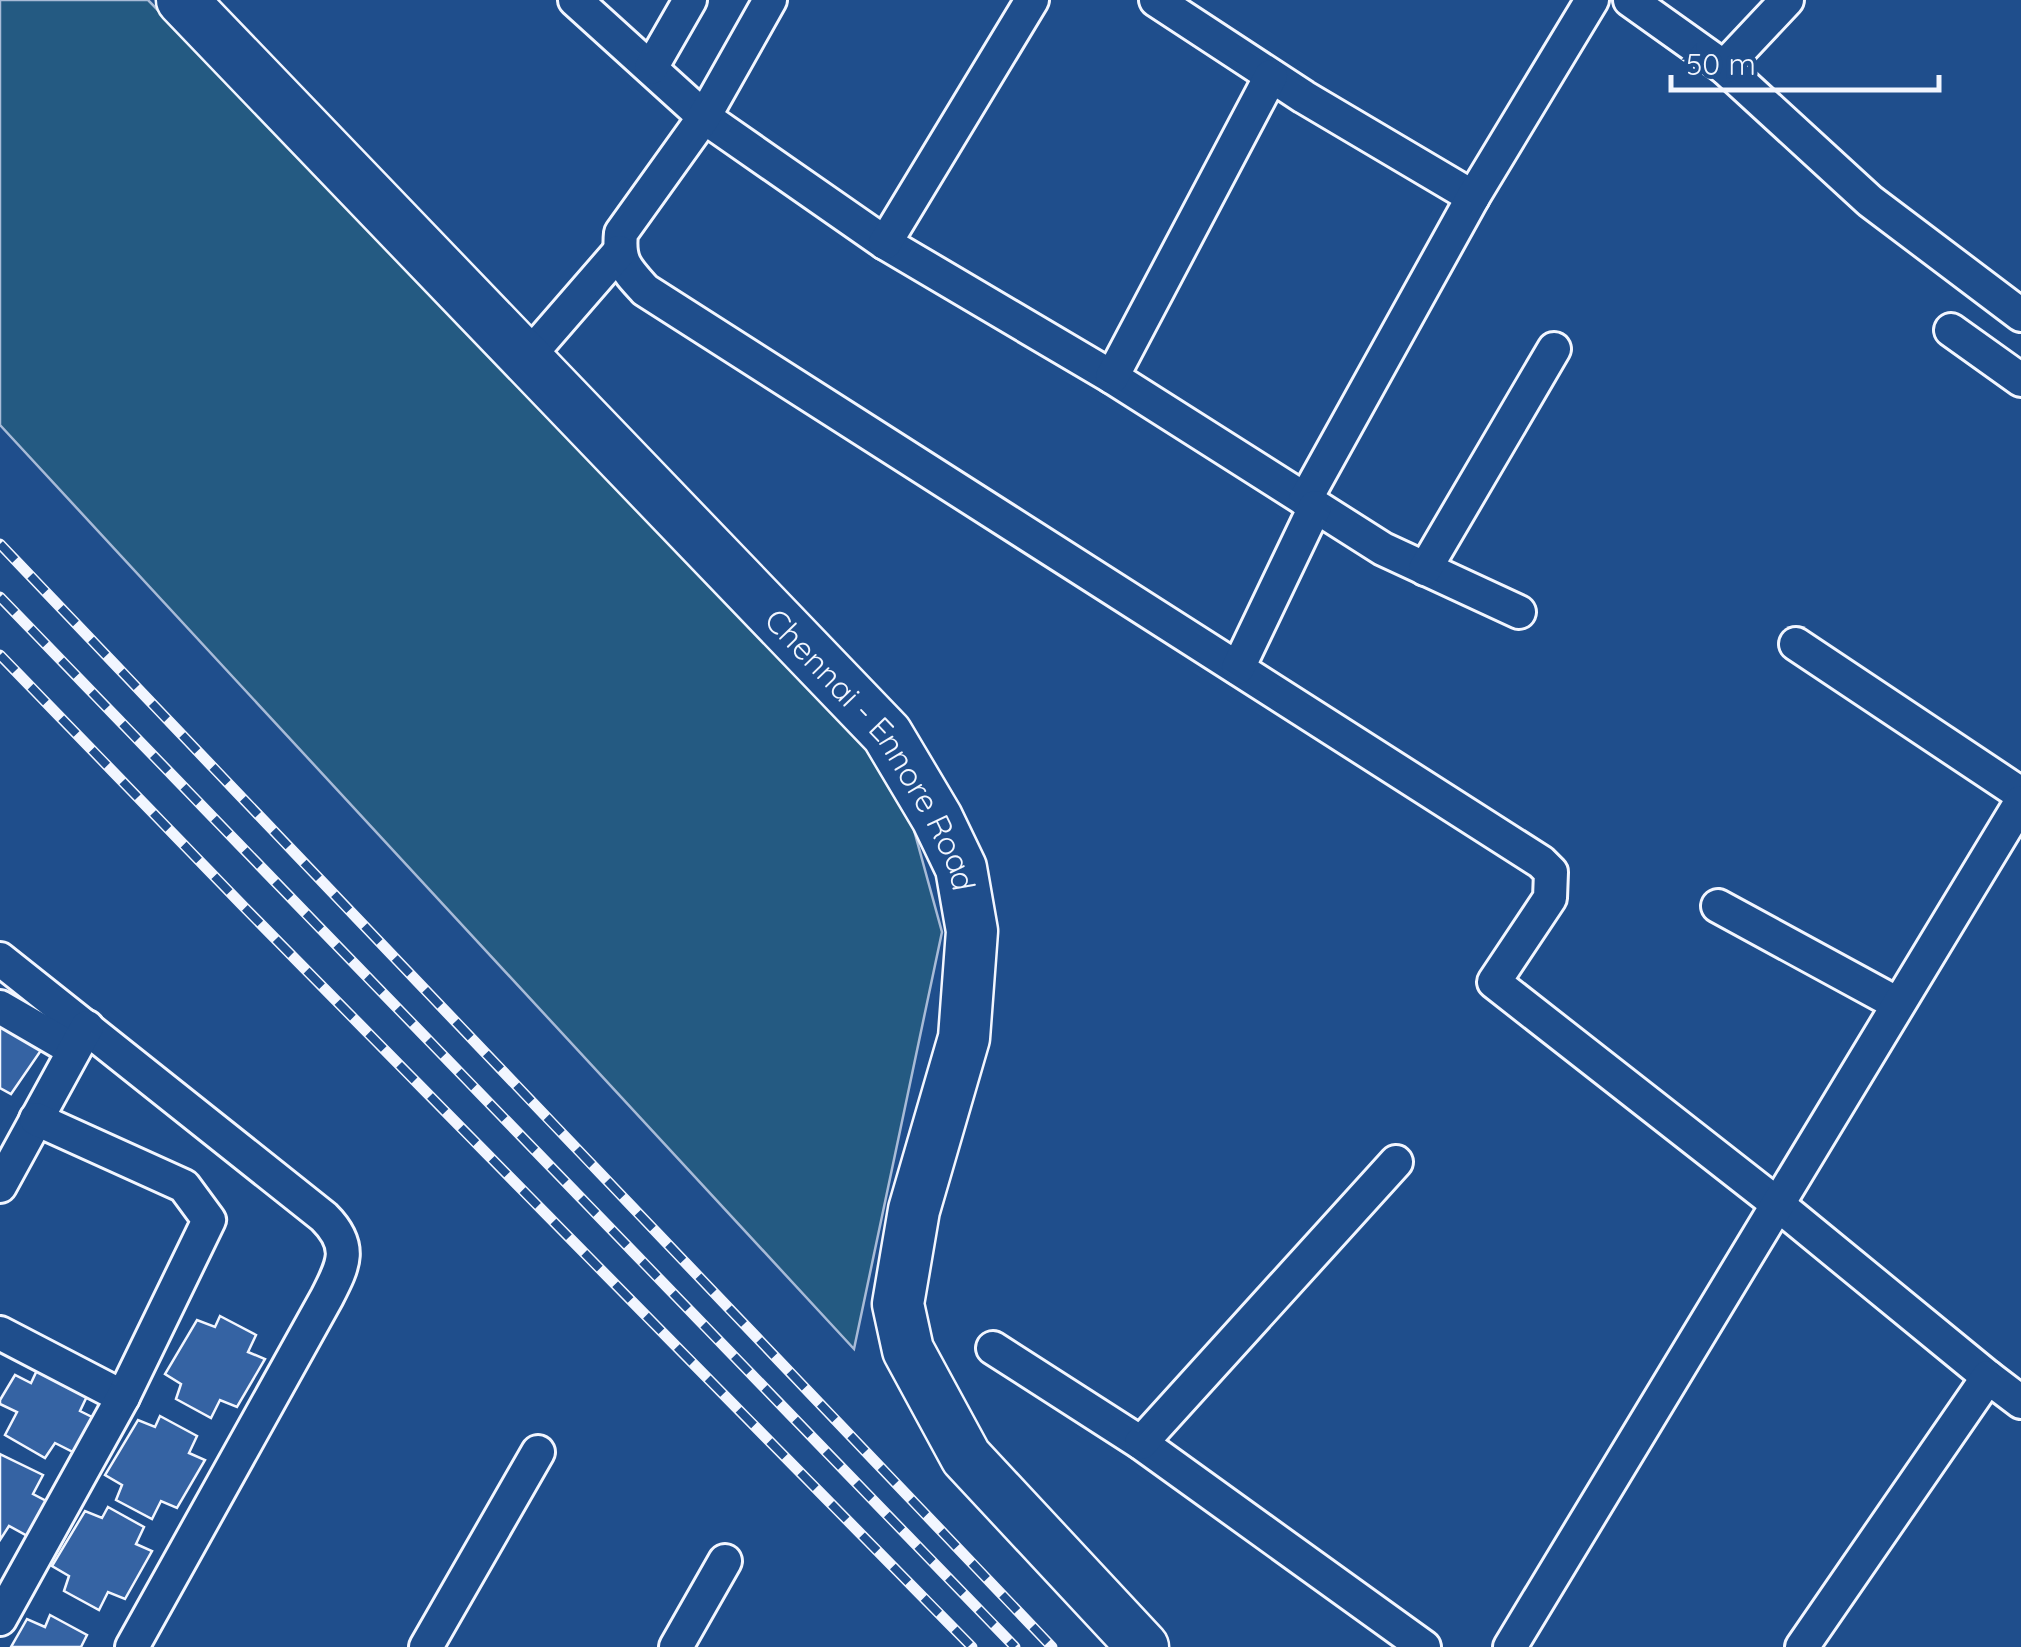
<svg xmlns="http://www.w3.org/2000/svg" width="2021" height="1647" font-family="Quicksand,sans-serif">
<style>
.green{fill:#245a82;stroke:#a8bbd7;stroke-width:2.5}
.building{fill:#3563a3;stroke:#f2f6ff;stroke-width:2.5}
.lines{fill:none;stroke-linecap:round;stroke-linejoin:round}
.minor-casing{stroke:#f2f6ff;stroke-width:38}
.primary-casing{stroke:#f2f6ff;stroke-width:55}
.minor{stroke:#1f4e8c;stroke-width:32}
.primary{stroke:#1f4e8c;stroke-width:50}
.rail-casing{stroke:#f2f6ff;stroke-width:11}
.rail{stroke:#1f4e8c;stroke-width:8;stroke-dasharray:22;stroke-linecap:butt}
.labels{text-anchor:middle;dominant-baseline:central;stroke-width:8;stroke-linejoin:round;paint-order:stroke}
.street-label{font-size:32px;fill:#f2f6ff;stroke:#1f4e8c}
</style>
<rect width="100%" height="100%" fill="#1f4e8c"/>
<polygon class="green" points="0,0 148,0 895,761 942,932 854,1349 0,425"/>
<g class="building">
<polygon points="0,1022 44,1046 11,1094 0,1088"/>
<polygon points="220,1316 256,1335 248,1352 265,1359 237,1407 220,1400 211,1418 176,1399 181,1384 165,1374 197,1320 215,1327"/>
<polygon points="39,1366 89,1392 80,1411 100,1421 79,1455 55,1443 45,1458 5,1435 17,1412 0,1404 0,1400 15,1375 31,1383"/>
<polygon points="160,1416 197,1436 189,1453 205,1460 177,1508 161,1501 152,1519 116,1500 122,1485 105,1475 138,1420 155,1427"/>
<polygon points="0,1454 43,1475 33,1494 54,1505 33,1539 9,1526 0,1540"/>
<polygon points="108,1507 144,1527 136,1544 152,1551 125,1599 108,1592 99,1610 64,1591 69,1576 52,1566 85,1511 102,1518"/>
<polygon points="50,1615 87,1635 81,1647 11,1647 27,1619 45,1627"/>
</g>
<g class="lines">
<defs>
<g id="minor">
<polyline points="575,0 704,117 885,243 1112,377 1383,549 1519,612"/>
<path d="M770,0l-66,117 -83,116c-3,29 5,36 24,57l896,572 10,10 -1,26 -56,84 282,221 212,174"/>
<polyline points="1156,0 1304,97 1473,197"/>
<polyline points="1630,0 1724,67 1870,201 2021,315"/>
<polyline points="1724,67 1787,0"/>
<polyline points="651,68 690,0"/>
<polyline points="885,243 1032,0"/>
<polyline points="1951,330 2021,380"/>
<polyline points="527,358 619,252"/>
<polyline points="1112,377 1271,76"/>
<polyline points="1305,500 1473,197 1592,0"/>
<polyline points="1425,569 1554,349"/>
<polyline points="1796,644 2021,794"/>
<polyline points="1238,668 1315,507"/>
<polyline points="1718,906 1898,1004"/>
<path d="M0,959l324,258c29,29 20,47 3,80l-195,350"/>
<polyline points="0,1007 74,1050"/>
<polyline points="0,1186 87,1027"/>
<polyline points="0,1333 123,1397"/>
<polyline points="993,1348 1141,1443 1424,1647"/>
<polyline points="1141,1443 1396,1162"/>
<polyline points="0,1619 123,1397 209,1220 184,1186 36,1119"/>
<polyline points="426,1647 538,1452"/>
<polyline points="676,1647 725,1561"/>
<polyline points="1510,1647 2021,802"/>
<polyline points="1802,1647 1988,1377 2021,1402"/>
</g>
<g id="primary">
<path id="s1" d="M182,0l705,734 50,84 24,50 11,63 -8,107 -50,172 -16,94 10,46 58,107 177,190"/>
</g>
</defs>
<use href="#minor" class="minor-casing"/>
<use href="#primary" class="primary-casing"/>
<use href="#minor" class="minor"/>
<use href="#primary" class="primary"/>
<defs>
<g id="rail">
<polyline points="0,544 1052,1647"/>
<polyline points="0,597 1015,1647"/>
<polyline points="0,655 245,908 972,1647"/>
</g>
</defs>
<use href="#rail" class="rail-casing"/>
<use href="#rail" class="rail"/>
</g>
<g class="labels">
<g class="street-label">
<text stroke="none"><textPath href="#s1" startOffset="1022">Chennai - Ennore Road</textPath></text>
</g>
</g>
<path d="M1671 75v15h268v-15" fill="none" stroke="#f2f6ff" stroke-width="5"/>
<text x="1686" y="75" font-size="30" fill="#f2f6ff" stroke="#1f4e8c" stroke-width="8" paint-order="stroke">50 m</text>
</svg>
